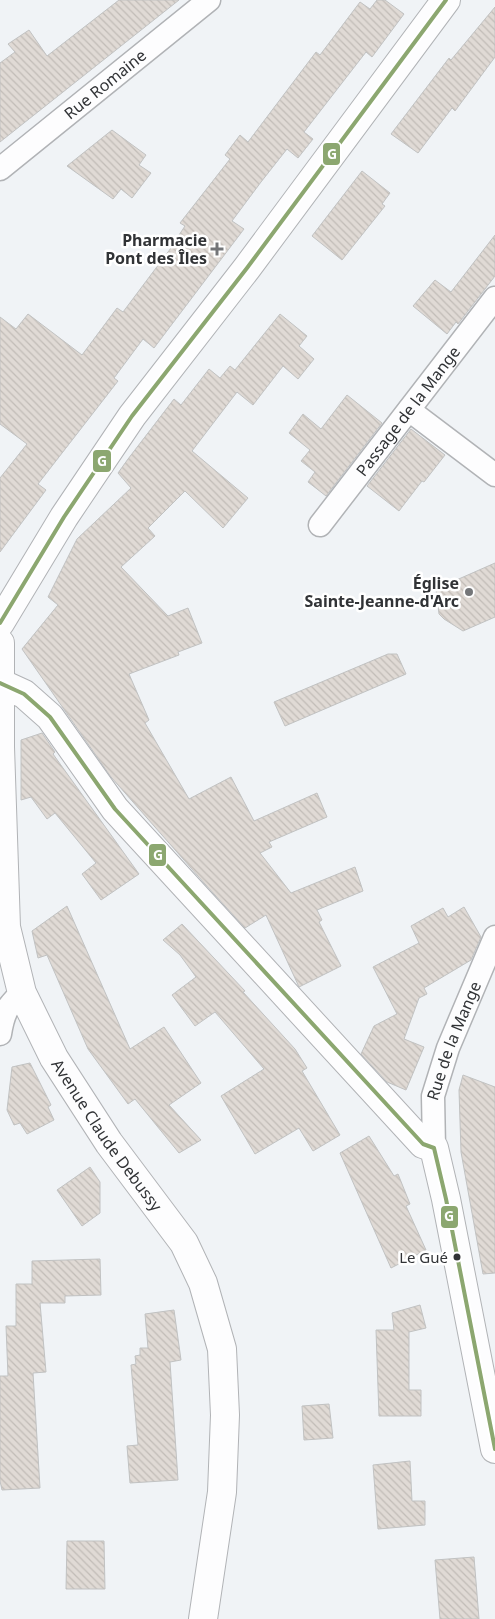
<svg xmlns="http://www.w3.org/2000/svg" width="495" height="1619" font-family="'Noto Sans',sans-serif">
<style>
.building{fill:url(#building-back-hatch);stroke:#c1c2c2}
.lines{fill:none;stroke-linecap:round;stroke-linejoin:round}
.street-casing{stroke:#b1b3b6;stroke-width:25}
.secondary-casing{stroke:#b1b3b6;stroke-width:30}
.street{stroke:#fdfdfe;stroke-width:22}
.secondary{stroke:#fdfdfe;stroke-width:28}
.bus-1-casing{stroke:#fff;stroke-width:8}
.bus-1{stroke:#8ca770;stroke-width:4}
.poi-dot{fill:#747679;stroke:#fff;stroke-width:2}
.bus-dot{fill:#313336;stroke:#fff;stroke-width:2}
.labels{text-anchor:middle;dominant-baseline:central;stroke-width:5;stroke-linejoin:round;paint-order:stroke}
.bus-label{font-size:15px;fill:#313336;stroke:#fff;text-anchor:end}
.street-label{font-size:16px;fill:#313336;stroke:#fff}
.poi-label{font-size:16px;font-weight:bold;fill:#313336;stroke:#fff;text-anchor:end}
.line-badge{stroke:#fff;stroke-width:2}
.badge-label{font-size:14px;text-anchor:middle;font-weight:bold;fill:#fff}
</style>
<defs>
<pattern id="building-back-hatch" width="6" height="6" patternUnits="userSpaceOnUse" patternTransform="scale(1.25)"><rect width="6" height="6" fill="#e0dad5"/><path d="M-1 5l2 2M0 0l6 6M5-1l2 2" fill="none" stroke="#c1bcb7"/></pattern>
</defs>
<rect width="100%" height="100%" fill="#f0f3f6"/>
<g class="building">
<polygon points="119,0 179,0 0,142 0,63 15,52 8,44 29,30 47,56"/>
<polygon points="377,0 385,0 404,14 372,57 366,52 304,132 313,139 298,158 287,149 261,182 232,221 244,229 154,348 143,339 114,378 118,381 38,484 46,490 0,552 0,478 27,444 0,424 0,317 16,329 28,314 82,355 117,308 123,312 174,244 173,244 185,226 180,223 230,159 225,155 240,135 248,142 316,52 320,55 360,2 370,9"/>
<polygon points="495,7 495,57 455,111 452,108 418,153 391,134 449,58 451,60"/>
<polygon points="112,130 146,155 139,165 151,173 132,198 121,189 113,199 67,166"/>
<polygon points="362,171 390,193 382,204 385,206 342,260 312,236"/>
<polygon points="495,235 495,276 458,324 456,322 447,334 413,306 435,280 451,292"/>
<polygon points="280,314 307,336 299,346 314,359 298,379 283,366 253,405 237,392 192,451 248,498 223,528 185,491 148,528 155,536 121,567 168,616 188,608 202,643 178,652 179,655 129,674 149,720 145,723 189,799 231,777 254,821 317,793 327,817 269,842 272,847 260,853 291,893 355,867 363,891 317,910 322,920 319,922 341,966 299,987 266,915 245,928 205,884 111,777 22,649 58,605 48,597 77,539 131,488 118,473 128,459 174,399 181,405 209,369 220,378 230,366 235,370"/>
<polygon points="347,395 382,423 326,496 308,482 315,472 301,461 310,450 289,433 303,414 321,429"/>
<polygon points="411,429 445,455 424,482 422,481 399,511 367,486"/>
<polygon points="495,563 495,617 463,631 444,619 439,614 436,589"/>
<polygon points="388,654 397,654 406,674 285,726 274,702"/>
<polygon points="42,733 55,752 53,754 139,874 101,900 82,874 96,863 55,813 47,819 31,797 21,800 21,740"/>
<polygon points="67,906 130,1049 164,1027 201,1083 169,1105 201,1140 179,1153 135,1099 128,1104 88,1049 47,955 38,958 32,931"/>
<polygon points="464,907 481,937 471,960 424,988 427,994 419,998 404,1039 424,1047 406,1090 387,1082 361,1054 374,1026 397,1014 373,967 419,943 411,926 443,908 448,917"/>
<polygon points="182,924 245,991 243,992 295,1049 307,1068 302,1071 340,1135 313,1151 299,1128 255,1154 221,1096 264,1069 215,1012 195,1026 172,995 196,977 180,955 163,940"/>
<polygon points="30,1063 51,1105 48,1107 54,1120 27,1134 20,1123 14,1125 7,1110 12,1067"/>
<polygon points="463,1075 495,1087 495,1273 483,1274 461,1152 459,1090"/>
<polygon points="369,1136 394,1176 398,1174 410,1204 406,1206 426,1250 391,1268 340,1153"/>
<polygon points="90,1167 100,1182 100,1213 82,1226 57,1190"/>
<polygon points="100,1259 101,1295 65,1296 65,1303 40,1303 46,1372 33,1373 40,1488 2,1490 0,1481 0,1376 8,1376 6,1326 16,1326 16,1284 32,1284 32,1261"/>
<polygon points="420,1305 426,1328 409,1332 409,1390 421,1390 421,1416 379,1416 376,1330 394,1330 392,1313"/>
<polygon points="174,1310 181,1360 170,1362 178,1480 130,1483 127,1446 138,1445 131,1365 136,1364 135,1356 140,1355 140,1348 148,1348 145,1314"/>
<polygon points="329,1404 333,1438 304,1440 302,1406"/>
<polygon points="410,1461 412,1501 425,1501 425,1525 378,1529 373,1465"/>
<polygon points="67,1541 104,1541 105,1589 66,1589"/>
<polygon points="474,1557 479,1619 440,1619 435,1560"/>
</g>
<g class="lines">
<defs>
<g id="street">
<path id="s1" d="M0,169l209,-169"/>
<polyline points="409,410 495,475"/>
<path id="s2" d="M320,525l175,-227"/>
<path d="M0,1034c3,-19 7,-29 22,-41"/>
<path id="s3" d="M434,1148l-1,-52 15,-48 47,-111"/>
</g>
<g id="secondary">
<polyline points="0,623 64,517 132,416 247,268 446,0"/>
<path id="s4" d="M0,643v104l6,180 16,66 32,65 55,85 75,100 19,40 19,66 3,66 -3,77 -19,127"/>
<polyline points="0,683 24,694 50,717 115,809 423,1144 434,1148 446,1199 495,1449"/>
</g>
</defs>
<use href="#street" class="street-casing"/>
<use href="#secondary" class="secondary-casing"/>
<use href="#street" class="street"/>
<use href="#secondary" class="secondary"/>
<defs>
<g id="bus-1">
<polyline points="0,623 64,517 132,416 247,268 446,0"/>
<polyline points="0,683 24,694 50,717 115,809 423,1144 434,1148 446,1199 495,1449"/>
</g>
</defs>
<use href="#bus-1" class="bus-1-casing"/>
<use href="#bus-1" class="bus-1"/>
</g>
<g class="poi-dot">
<path d="M214.5 241.5h5v5h5v5h-5v5h-5v-5h-5v-5h5z"/>
<circle cx="469" cy="592" r="5"/>
</g>
<circle class="bus-dot" cx="457" cy="1257" r="4.5"/>
<g class="labels">
<g class="bus-label">
<text x="448" y="1257">Le Gué</text>
</g>
<g class="street-label">
<text stroke="none"><textPath href="#s1" startOffset="135">Rue Romaine</textPath></text>
<text stroke="none"><textPath href="#s2" startOffset="144">Passage de la Mange</textPath></text>
<text stroke="none"><textPath href="#s3" startOffset="111">Rue de la Mange</textPath></text>
<text stroke="none"><textPath href="#s4" startOffset="518">Avenue Claude Debussy</textPath></text>
</g>
<g class="poi-label">
<text x="207" y="240">Pharmacie<tspan x="207" dy="18">Pont des Îles</tspan></text>
<text x="459" y="583">Église<tspan x="459" dy="18">Sainte-Jeanne-d'Arc</tspan></text>
</g>
</g>
<g class="line-badge">
<rect x="322" y="142" width="19" height="24" rx="5" fill="#8ca770"/>
<rect x="92" y="449" width="20" height="24" rx="5" fill="#8ca770"/>
<rect x="148" y="843" width="19" height="24" rx="5" fill="#8ca770"/>
<rect x="440" y="1205" width="19" height="24" rx="5" fill="#8ca770"/>
</g>
<g class="badge-label">
<text x="332" y="159">G</text>
<text x="102" y="466">G</text>
<text x="158" y="860">G</text>
<text x="449" y="1221">G</text>
</g>
</svg>
